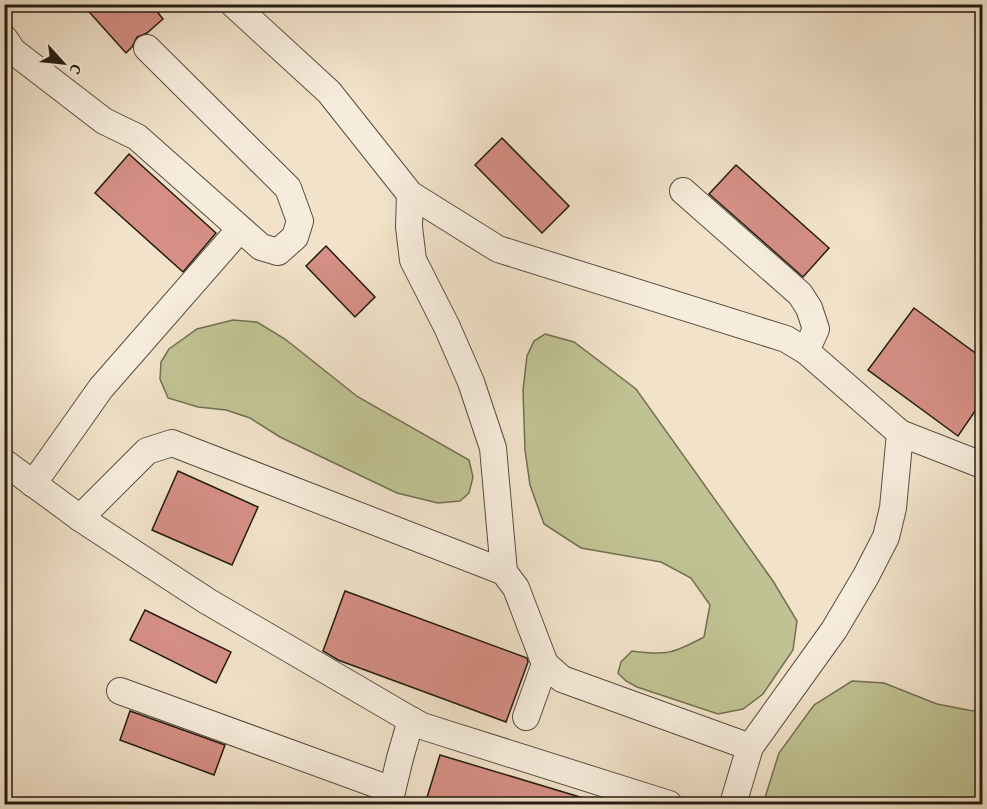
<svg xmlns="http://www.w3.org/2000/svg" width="987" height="809" font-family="'Gentium Book Plus',serif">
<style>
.green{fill:#c0c293;stroke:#726f52;stroke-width:1.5}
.building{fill:#d58f85;stroke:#241c12;stroke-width:1.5}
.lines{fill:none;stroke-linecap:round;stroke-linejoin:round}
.minor-casing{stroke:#574e40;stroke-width:28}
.minor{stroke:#f6ecdc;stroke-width:26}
</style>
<rect width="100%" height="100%" fill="#f1e2c9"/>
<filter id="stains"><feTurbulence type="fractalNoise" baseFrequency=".00333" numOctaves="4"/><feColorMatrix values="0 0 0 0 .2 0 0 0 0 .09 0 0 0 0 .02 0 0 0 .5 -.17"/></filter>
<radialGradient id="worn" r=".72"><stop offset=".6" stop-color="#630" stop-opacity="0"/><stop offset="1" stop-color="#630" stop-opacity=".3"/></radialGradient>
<g class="green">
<polygon points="233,320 257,322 285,339 358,397 469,460 473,477 469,493 460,501 438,503 397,493 280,437 250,418 226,410 198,407 168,398 160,379 161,362 169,349 197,329"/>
<path d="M545,334l29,8 62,47 137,192 24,40 -4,29 -30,44 -20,15 -25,5 -81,-27 -11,-6 -8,-8 3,-11 11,-11c35,5 42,2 72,-14l6,-32 -19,-27 -30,-16 -80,-14 -37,-24 -14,-39 -5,-35 -2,-60 4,-34 7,-15z"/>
<polygon points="852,681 884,683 937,704 973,711 982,710 982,804 763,804 779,753 814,705"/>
</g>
<g class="building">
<polygon points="82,4 151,4 163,19 147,33 137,37 132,47 126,53"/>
<polygon points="502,138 569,206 542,233 475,165"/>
<polygon points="129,154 216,233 183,272 95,193"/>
<polygon points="736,165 829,248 803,277 709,194"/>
<polygon points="326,246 375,297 355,317 306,266"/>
<polygon points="914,308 982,358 982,401 958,436 868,370"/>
<polygon points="178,471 258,507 232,565 152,530"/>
<polygon points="345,591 527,658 528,662 506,722 338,660 323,651"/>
<polygon points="145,610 231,652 216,683 130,640"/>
<polygon points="130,711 225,745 214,775 120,740"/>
<polygon points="440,755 590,800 589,804 425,804"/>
</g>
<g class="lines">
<defs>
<g id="minor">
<polyline points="233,4 329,92 410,194 498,249 786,339 806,351 900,433 982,465"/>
<polyline points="4,38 13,51 104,121 137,137 261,247 278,252 295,237 300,221 288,188 147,48"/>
<polyline points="683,191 800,294 809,308 816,329 806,351"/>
<polyline points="410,194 409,227 413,260 447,327 471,382 493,448 504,572"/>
<polyline points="4,462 80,518 207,601 411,720 422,726 669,804"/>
<polyline points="33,484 101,388 240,229"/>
<polyline points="80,518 147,451 172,443 504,572 516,588 545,664 526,717"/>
<polyline points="545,664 562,679 750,747"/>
<polyline points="120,691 392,790"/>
<polyline points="389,804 400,758 411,720"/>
<polyline points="733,804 750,747 834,630 866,576 886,537 893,508 900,433"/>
</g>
</defs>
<use href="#minor" class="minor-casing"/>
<use href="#minor" class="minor"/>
</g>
<rect width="987" height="809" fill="none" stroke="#f1e2c9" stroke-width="24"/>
<rect x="6" y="6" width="975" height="797" fill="none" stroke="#241c12" stroke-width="3"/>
<rect x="12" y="12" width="963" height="785" fill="none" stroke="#241c12" stroke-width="1.5"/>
<g transform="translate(63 63) rotate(117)" stroke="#f6ecdc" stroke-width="4.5" paint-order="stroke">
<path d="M0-4.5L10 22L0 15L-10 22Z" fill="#241c12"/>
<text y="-9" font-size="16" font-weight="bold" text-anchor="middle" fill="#241c12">С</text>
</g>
<rect width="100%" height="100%" filter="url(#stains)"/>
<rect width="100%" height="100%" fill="url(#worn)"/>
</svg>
